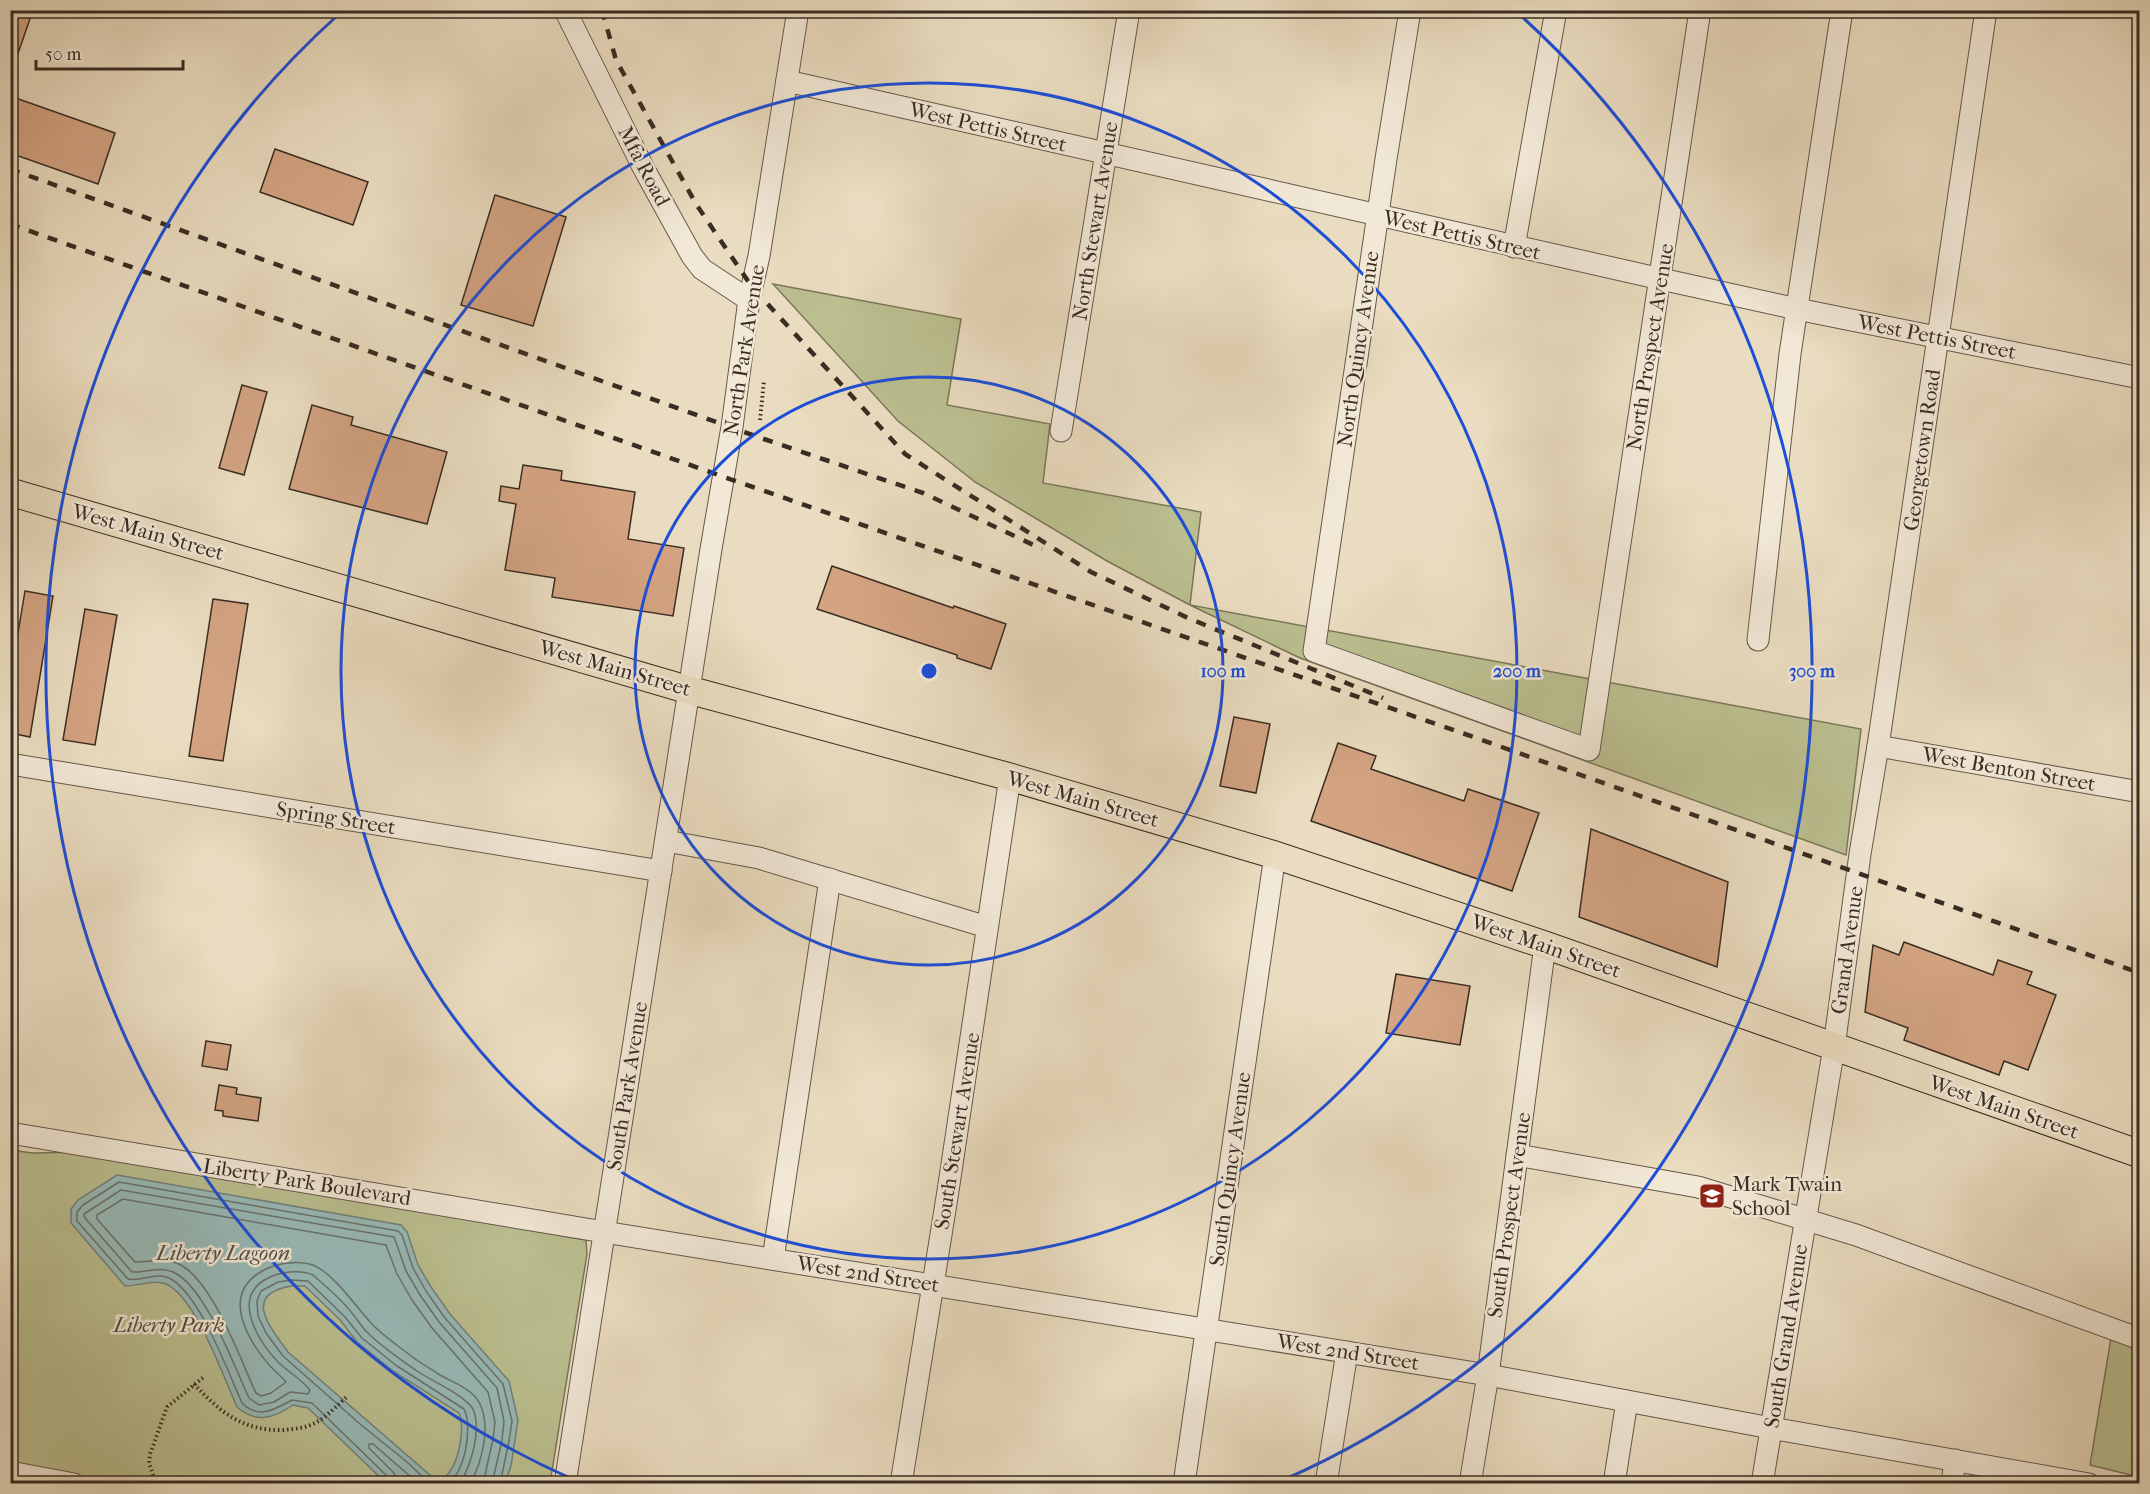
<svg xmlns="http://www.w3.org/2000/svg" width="2150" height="1494" font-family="'IM FELL French Canon',serif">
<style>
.green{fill:#bbbf90;stroke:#7a7659;stroke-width:1.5}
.water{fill:#98bab8;stroke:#72817c;stroke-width:1.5;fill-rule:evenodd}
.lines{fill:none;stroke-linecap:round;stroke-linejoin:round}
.shore{stroke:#68736d;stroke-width:1.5}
.building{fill:#d3a382;stroke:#392c22;stroke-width:1.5}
.minor-casing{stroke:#65584a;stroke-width:23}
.major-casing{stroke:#392c22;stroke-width:29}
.path{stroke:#392c22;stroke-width:4;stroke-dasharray:1.5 3;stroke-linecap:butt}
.minor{stroke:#f1e8d6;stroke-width:21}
.major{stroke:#eadcc0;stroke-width:27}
.rail{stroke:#392c22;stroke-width:4.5;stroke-dasharray:10 10;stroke-linecap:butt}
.ring{fill:none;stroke:#1d4ed8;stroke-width:3}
.labels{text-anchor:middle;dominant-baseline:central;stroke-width:5;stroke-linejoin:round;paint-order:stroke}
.street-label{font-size:21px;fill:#392c22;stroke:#f1e8d6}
.poi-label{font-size:21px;fill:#392c22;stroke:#f1e8d6;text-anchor:start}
.park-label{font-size:21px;font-style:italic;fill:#534938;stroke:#f1e8d6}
.water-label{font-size:22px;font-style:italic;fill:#515048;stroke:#f1e8d6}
.centre{fill:#1d4ed8;stroke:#f1e8d6;stroke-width:3}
.ring-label{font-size:18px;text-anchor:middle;font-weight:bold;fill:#1d4ed8;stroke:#f1e8d6;stroke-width:5;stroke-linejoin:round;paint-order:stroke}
</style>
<rect width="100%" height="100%" fill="#eadcc0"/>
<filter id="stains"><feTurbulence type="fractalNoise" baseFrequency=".00333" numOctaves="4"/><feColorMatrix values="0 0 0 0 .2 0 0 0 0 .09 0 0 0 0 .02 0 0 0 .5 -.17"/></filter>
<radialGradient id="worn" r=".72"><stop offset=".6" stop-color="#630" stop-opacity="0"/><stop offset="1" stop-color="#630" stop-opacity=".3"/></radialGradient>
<g class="green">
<polygon points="773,284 961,319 947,405 1050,424 1043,483 1201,512 1190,605 1861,729 1846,855 1300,658 1190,605 1107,561 975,482 898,421"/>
<polygon points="11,1150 32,1153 87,1152 586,1240 587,1254 550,1483 11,1484"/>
<polygon points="2111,1338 2139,1349 2139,1477 2090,1465"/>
</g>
<path class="water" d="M117,1175l284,50 6,7 11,33 13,22 19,27 59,67 9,39 -7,46 -6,17h-119l-78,-75 -15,-3c-19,13 -37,19 -56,2 -13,-29 -42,-111 -71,-123 -11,-5 -28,2 -41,2l-54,-63v-14l7,-9zM292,1286h13l36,35 16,21 36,29 66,42c7,17 -1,59 -19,67l-10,-5 -142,-123c-19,-26 -46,-58 4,-66z"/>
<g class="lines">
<g class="shore">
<path d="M390,1484l-2,-7 -76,-74 -20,-3c-17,9 -33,20 -50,3 -14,-31 -43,-111 -73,-125 -13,-6 -28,4 -41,1l-51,-58v-9l6,-7 36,-23 279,49 4,4 11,33 13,23 19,27 58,66 9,37 -3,20 -9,43"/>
<polyline points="397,1484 394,1473 369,1448 369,1444 373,1444 419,1484"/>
<path d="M434,1484l-8,-4 -19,-18 -47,-38 -77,-68 -17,-23 -8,-17 -1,-15 4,-10 17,-9 14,-2 16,1 37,36 17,21 35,28 67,43c9,16 1,66 -17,75"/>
<path d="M460,1484c11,-20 22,-53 13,-75 -7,-13 -43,-29 -56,-38 -17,-12 -37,-25 -51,-40 -5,-5 -9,-12 -14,-18 -11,-14 -25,-26 -39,-38 -13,-6 -33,-3 -45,3 -38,19 -10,63 11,85 10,9 23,17 31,27l-2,4 -18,-2 -16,10 -15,3 -10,-7c-15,-32 -44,-112 -76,-126 -14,-6 -27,1 -41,0l-47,-54 -1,-4 37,-24 273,47 12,34 14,24 19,27 58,66 7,33 -2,19 -10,44"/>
<path d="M470,1484c12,-22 21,-57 10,-80 -7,-15 -26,-21 -40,-29 -11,-7 -23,-14 -34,-23 -11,-8 -22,-16 -32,-26 -16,-16 -39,-52 -61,-61 -14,-5 -36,-2 -49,5 -44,23 -18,68 6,96 5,5 11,10 16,16l-15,11 -10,3 -5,-3c-16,-34 -44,-115 -79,-130 -15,-5 -27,-1 -42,-1l-38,-43v-4l26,-16 263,46 11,29 15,26 20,28 56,64 7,30 -2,17 -10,45"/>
</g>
</g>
<g class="building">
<polygon points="10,10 33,10 13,68 10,68"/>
<polygon points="10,96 115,133 98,184 10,153"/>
<polygon points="275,149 368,182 353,225 260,192"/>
<polygon points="495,195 566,217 533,326 461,305"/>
<polygon points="242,385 267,392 244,475 219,468"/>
<polygon points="312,405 353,417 351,425 447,452 427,524 289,489"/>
<polygon points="523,465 562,471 561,480 635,492 628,539 684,548 673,616 552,597 555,578 505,570 516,504 499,501 501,486 519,489"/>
<polygon points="832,566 953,608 954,606 1006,624 991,669 957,658 957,655 817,609"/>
<polygon points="25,591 53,596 30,737 10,733 10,681"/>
<polygon points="213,599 248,604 223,761 189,756"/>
<polygon points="85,609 117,615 95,745 63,740"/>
<polygon points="1234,717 1270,724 1256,793 1220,786"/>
<polygon points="1338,743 1376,756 1371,769 1464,801 1468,789 1539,813 1512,891 1311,821"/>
<polygon points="1591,829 1728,882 1717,967 1579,917"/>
<polygon points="1904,942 1993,975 1998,960 2032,972 2027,984 2056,995 2028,1070 2004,1061 1999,1075 1904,1040 1908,1028 1865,1012 1873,945 1899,955"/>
<polygon points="1396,974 1470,986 1460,1045 1386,1033"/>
<polygon points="206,1041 231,1045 227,1070 202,1066"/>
<polygon points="219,1085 237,1088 236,1094 261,1098 258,1121 223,1116 223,1111 215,1110"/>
</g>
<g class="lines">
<defs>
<g id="minor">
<polyline points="565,10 644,169 692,256 702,269 749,300"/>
<polyline points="1410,10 1386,159 1314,651 1589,750 1700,10"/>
<polyline points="787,81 1661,279 1797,309 2140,378"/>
<polyline points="1514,247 1556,10"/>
<polyline points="1061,431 1129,10"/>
<polyline points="1758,640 1790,354 1842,10"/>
<polyline points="1878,746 2140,792"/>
<polyline points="10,764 661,871"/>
<polyline points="666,841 759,858 987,927"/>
<polyline points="10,1133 604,1232 1488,1375 1771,1428 2089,1484"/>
<polyline points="1517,1155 1698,1187 1856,1235 2140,1339"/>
<polyline points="773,1259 830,879"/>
<polyline points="10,1472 74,1484"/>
<polyline points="565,1484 711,549 732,427 749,300 759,256 798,10"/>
<polyline points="901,1484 948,1191 1010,777"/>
<polyline points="1184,1484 1275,855"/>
<polyline points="1326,1484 1347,1352"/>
<polyline points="1470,1484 1488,1375 1545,945"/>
<polyline points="1614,1484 1627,1401"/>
<polyline points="1762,1484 1834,1047 1860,854 1878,746 1986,10"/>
<polyline points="1952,1484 1955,1460"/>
</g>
<polyline id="major" points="10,492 689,690 1010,777 1275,855 1545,945 2140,1154"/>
</defs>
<use href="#minor" class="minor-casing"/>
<use href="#major" class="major-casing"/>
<g class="path">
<polyline points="760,420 764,381"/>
<path d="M194,1384c27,29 49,47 89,46 11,-1 23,-2 32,-7 12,-6 23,-19 33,-27"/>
<polyline points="156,1484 149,1463 150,1454 167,1407 205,1376"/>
</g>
<use href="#minor" class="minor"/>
<use href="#major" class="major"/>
<g class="rail">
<polyline points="602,10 616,60 696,204 752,287 905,454 1091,572 1188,618 1383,698"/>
<polyline points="10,169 758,437 923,493 1042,549"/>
<polyline points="10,224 724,477 1465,734 2140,973"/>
</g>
</g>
<g class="ring">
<circle cx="929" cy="671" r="294"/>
<circle cx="929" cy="671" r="588"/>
<path d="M577 1481A883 883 0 0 1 338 15M1520 15A883 883 0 0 1 1281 1481"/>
</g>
<defs>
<symbol id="school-square" viewBox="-11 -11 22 22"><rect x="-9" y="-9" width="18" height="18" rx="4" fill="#8f2418" stroke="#f1e8d6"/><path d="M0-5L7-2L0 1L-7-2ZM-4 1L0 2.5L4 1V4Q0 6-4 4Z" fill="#fff"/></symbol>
</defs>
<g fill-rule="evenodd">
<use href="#school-square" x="1697" y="1181" width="30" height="30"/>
</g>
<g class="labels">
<g class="street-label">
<text transform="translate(988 127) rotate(13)">West Pettis Street</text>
<text transform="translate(644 166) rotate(62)">Mfa Road</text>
<text transform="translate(1095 221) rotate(-81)">North Stewart Avenue</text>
<text transform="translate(1462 235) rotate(13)">West Pettis Street</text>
<text transform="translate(1937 337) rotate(11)">West Pettis Street</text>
<text transform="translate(1650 347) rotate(-81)">North Prospect Avenue</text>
<text transform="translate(1358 349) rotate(-82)">North Quincy Avenue</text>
<text transform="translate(744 350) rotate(-81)">North Park Avenue</text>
<text transform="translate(1922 450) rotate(-82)">Georgetown Road</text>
<text transform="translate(148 532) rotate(16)">West Main Street</text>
<text transform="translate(615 668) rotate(16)">West Main Street</text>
<text transform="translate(2009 769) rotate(10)">West Benton Street</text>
<text transform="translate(1083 799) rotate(16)">West Main Street</text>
<text transform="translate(336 818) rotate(9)">Spring Street</text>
<text transform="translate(1546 946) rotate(19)">West Main Street</text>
<text transform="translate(1847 950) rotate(-82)">Grand Avenue</text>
<text transform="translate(627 1086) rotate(-81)">South Park Avenue</text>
<text transform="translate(2004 1107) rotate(19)">West Main Street</text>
<text transform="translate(957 1131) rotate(-81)">South Stewart Avenue</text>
<text transform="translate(1230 1169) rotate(-82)">South Quincy Avenue</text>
<text transform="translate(307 1182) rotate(9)">Liberty Park Boulevard</text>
<text transform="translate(1509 1215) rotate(-82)">South Prospect Avenue</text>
<text transform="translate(868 1274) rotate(9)">West 2nd Street</text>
<text transform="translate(1786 1336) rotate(-81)">South Grand Avenue</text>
<text transform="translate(1348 1352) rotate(9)">West 2nd Street</text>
</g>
<g class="poi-label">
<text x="1732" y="1184">Mark Twain<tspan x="1732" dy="24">School</tspan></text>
</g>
<g class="park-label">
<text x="169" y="1325">Liberty Park</text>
</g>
<g class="water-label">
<text x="223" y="1253">Liberty Lagoon</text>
</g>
</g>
<circle cx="929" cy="671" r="9" class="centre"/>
<g class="ring-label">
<text x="1223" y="677">100 m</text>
<text x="1517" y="677">200 m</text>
<text x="1812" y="677">300 m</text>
</g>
<rect width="2150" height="1494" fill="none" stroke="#eadcc0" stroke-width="36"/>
<rect x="12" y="12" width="2126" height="1470" fill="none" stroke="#392c22" stroke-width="3"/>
<rect x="18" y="18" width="2114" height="1458" fill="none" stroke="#392c22" stroke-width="1.5"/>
<path d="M36 60v9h147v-9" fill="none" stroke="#392c22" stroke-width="3"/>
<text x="45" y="60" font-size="18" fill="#392c22" stroke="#f1e8d6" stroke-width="4.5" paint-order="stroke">50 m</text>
<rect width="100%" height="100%" filter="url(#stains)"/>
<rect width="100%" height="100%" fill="url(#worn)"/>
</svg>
